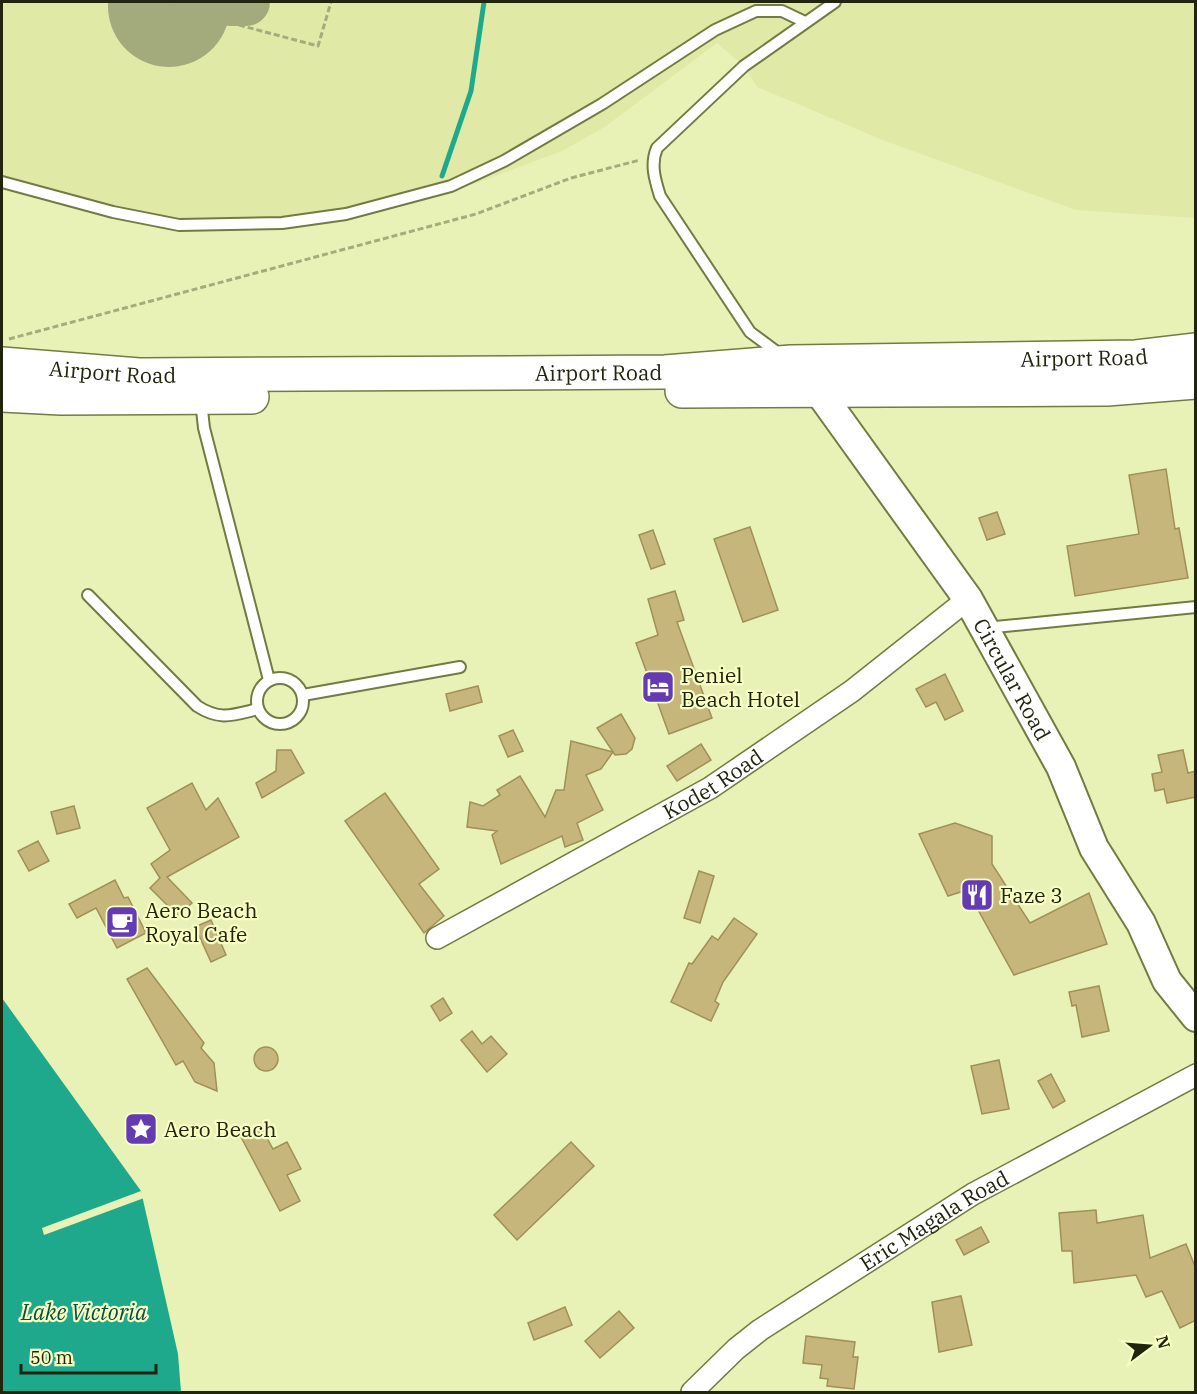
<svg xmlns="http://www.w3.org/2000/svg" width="1197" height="1394" font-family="'IBM Plex Serif',serif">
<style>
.built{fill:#e0e9a5}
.water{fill:#1fa98c}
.pier{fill:#e9f2b6}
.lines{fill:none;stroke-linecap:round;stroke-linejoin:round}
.stream{stroke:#1fa98c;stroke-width:5}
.taxiway{stroke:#a3aa7b;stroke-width:48}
.runway{stroke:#a3aa7b;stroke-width:122}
.building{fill:#c6b67c;stroke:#a09057;stroke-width:1.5}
.lane-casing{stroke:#737a42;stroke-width:14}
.street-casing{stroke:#737a42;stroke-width:24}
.secondary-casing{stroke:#737a42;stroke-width:32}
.highway-casing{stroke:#737a42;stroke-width:36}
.path{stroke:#a4ab7c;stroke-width:3;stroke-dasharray:6 3;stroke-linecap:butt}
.lane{stroke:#fff;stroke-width:10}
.street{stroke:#fff;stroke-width:21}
.secondary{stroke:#fff;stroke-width:28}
.highway{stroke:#fff;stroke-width:33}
.labels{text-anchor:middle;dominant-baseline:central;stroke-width:4.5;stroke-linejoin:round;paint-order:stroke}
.street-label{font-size:21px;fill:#22250e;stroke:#f7ffc2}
.poi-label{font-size:21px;fill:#22250e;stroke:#f7ffc2;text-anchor:start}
.water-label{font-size:22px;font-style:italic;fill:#065041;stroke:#f7ffc2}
</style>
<rect width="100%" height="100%" fill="#e9f2b6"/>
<polygon class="built" points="2,2 1195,2 1195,218 1076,210 885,141 757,87 744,66 717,43 606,126 562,151 477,183 380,209 258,226 210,230 138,223 2,185"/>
<polygon class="water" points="2,998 141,1191 178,1354 181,1392 2,1392"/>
<polygon class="pier" points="141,1191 144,1198 44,1235 42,1228"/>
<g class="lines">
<polyline class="stream" points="442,176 471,91 484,2"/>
<polyline class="taxiway" points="230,2 246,2"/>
<polyline class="runway" points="169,6 170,2"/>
</g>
<g class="building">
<polygon points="1166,469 1175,529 1179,528 1188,578 1075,596 1067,546 1139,534 1129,475"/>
<polygon points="997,512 1005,534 987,540 979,518"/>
<polygon points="750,527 778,610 743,622 714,539"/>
<polygon points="653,530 665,564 651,569 639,535"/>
<polygon points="675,591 684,620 677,622 712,718 669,734 636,643 658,635 648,599"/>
<polygon points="945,674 963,711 945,720 936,702 926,707 916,689"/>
<polygon points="478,686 482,702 450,711 446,694"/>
<polygon points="621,714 635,738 632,749 626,754 615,755 597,728"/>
<polygon points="513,730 523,751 508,757 499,736"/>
<polygon points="571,741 613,752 601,769 586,775 603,810 577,823 583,840 565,847 562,836 501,864 492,835 497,831 467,827 470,802 483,806 500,795 497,790 520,776 545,817 556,790 564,790"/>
<polygon points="701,744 711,760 677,781 667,766"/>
<polygon points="277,750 291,750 304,773 262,798 256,783 276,771"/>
<polygon points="1183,750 1188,773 1196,771 1196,797 1167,803 1164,789 1155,791 1152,774 1162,772 1158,755"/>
<polygon points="192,783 206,810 218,798 239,837 167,877 192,903 178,916 150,888 160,878 151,864 170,850 147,808"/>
<polygon points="385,793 439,869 419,884 444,916 424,933 345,821"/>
<polygon points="74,806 80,828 57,834 51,812"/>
<polygon points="955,823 992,836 992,864 1030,923 1089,893 1107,944 1014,975 967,890 948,896 919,834"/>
<polygon points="38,841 49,861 29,871 18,851"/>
<polygon points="699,871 714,876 700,923 684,918"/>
<polygon points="115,880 124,898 128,897 146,933 117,948 96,908 77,918 69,904"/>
<polygon points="734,918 757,934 723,982 715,1001 719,1004 711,1021 671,1002 689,963 692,964 712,936 718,940"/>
<polygon points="211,920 226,955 211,962 195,927"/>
<polygon points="147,968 204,1043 201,1048 214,1063 217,1091 195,1082 183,1061 176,1065 127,979"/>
<polygon points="1099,986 1109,1031 1082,1037 1076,1005 1072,1006 1069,992"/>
<polygon points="443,998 452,1013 440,1021 431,1006"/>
<polygon points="472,1031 482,1044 491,1036 507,1054 487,1072 461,1040"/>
<circle cx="266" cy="1059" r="12"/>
<polygon points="999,1060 1009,1109 982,1114 971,1066"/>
<polygon points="1051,1074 1065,1101 1053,1108 1038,1081"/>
<polygon points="261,1127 273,1149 287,1142 301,1169 287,1175 300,1201 280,1211 241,1137"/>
<polygon points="571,1142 594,1166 517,1240 494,1215"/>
<polygon points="1096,1210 1097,1223 1143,1215 1150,1258 1186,1244 1196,1269 1196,1320 1180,1328 1162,1291 1146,1297 1136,1275 1074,1283 1072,1251 1062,1251 1059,1213"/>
<polygon points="981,1227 989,1242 964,1255 956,1240"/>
<polygon points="961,1296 972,1345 939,1352 932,1302"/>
<polygon points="565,1307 572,1325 534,1340 528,1323"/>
<polygon points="619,1311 634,1328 600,1358 585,1341"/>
<polygon points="806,1336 855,1342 853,1357 858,1357 854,1389 827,1386 828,1379 820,1378 822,1365 803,1363"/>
</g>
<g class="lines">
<defs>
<g id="lane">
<polyline points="2,182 113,212 179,225 282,223 346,214 451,186 504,161 602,104 715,30 756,11 782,11 805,22"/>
<path d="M781,355l-31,-23 -90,-136c-5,-16 -10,-32 -3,-48l87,-82 91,-64"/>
<polyline points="201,401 204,428 269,680"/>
<path d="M88,595l109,111c23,15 36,9 61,3"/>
<polyline points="985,628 1196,607"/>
<circle cx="280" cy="701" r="23"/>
<polyline points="303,695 460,667"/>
</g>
<g id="street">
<path id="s1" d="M437,938l273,-150 142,-97 116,-92"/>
<path id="s2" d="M692,1392l44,-43 24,-19 213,-136 223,-119"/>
</g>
<g id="secondary">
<path id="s3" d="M805,376l12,13 151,210 93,168 33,81 47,75 26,58 29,36"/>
</g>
<g id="highway">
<path id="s4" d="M2,364l137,11 526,-3 126,-10 345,-5 60,-7"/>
<polyline points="682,391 1107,389 1196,382"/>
<polyline points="2,395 61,398 252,397"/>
</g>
</defs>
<use href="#lane" class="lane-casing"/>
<use href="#street" class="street-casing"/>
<use href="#secondary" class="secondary-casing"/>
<use href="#highway" class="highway-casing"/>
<g class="path">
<polyline points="152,2 318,46 331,2"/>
<polyline points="9,339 476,214 571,178 640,160"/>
</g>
<use href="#lane" class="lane"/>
<use href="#street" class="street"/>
<use href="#secondary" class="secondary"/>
<use href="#highway" class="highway"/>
</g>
<defs>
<symbol id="hotel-square" viewBox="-11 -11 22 22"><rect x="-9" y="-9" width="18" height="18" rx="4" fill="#643bb3" stroke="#f7ffc2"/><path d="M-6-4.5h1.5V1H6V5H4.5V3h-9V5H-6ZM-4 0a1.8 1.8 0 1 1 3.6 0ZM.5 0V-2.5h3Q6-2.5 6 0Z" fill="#fff"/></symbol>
<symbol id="restaurant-square" viewBox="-11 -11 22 22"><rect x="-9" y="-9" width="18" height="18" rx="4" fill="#643bb3" stroke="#f7ffc2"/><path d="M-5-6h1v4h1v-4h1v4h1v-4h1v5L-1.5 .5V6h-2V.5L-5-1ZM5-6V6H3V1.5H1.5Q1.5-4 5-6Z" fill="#fff"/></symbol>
<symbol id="cafe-square" viewBox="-11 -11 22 22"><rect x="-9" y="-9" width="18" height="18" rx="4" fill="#643bb3" stroke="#f7ffc2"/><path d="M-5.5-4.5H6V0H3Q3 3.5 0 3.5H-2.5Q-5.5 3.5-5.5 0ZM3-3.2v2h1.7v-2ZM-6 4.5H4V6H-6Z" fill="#fff"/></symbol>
<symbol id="sight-square" viewBox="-11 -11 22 22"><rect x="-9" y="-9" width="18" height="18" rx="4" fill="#643bb3" stroke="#f7ffc2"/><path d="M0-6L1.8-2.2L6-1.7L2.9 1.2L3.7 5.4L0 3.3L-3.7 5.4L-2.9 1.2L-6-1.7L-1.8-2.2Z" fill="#fff"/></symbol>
</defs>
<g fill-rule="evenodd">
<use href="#hotel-square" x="639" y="668" width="38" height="38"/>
<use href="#restaurant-square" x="958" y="876" width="38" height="38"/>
<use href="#cafe-square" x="103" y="903" width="38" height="38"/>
<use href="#sight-square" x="122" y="1110" width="38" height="38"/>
</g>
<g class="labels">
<g class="street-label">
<text stroke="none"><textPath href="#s4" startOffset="1083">Airport Road</textPath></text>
<text stroke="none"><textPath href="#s4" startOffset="111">Airport Road</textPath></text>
<text stroke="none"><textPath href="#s4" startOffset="597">Airport Road</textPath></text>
<text stroke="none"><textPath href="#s3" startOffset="368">Circular Road</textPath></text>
<text stroke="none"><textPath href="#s1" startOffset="316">Kodet Road</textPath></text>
<text stroke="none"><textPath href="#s2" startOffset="298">Eric Magala Road</textPath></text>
</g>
<g class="poi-label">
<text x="681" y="675">Peniel<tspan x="681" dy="24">Beach Hotel</tspan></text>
<text x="1000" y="895">Faze 3</text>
<text x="145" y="910">Aero Beach<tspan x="145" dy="24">Royal Cafe</tspan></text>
<text x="164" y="1129">Aero Beach</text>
</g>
<g class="water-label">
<text x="84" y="1311">Lake Victoria</text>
</g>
</g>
<rect width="1197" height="1394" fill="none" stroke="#22250e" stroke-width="6"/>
<g transform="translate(1149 1346) rotate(74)" stroke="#f7ffc2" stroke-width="4.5" paint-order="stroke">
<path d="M0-4.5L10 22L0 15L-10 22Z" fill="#22250e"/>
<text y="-9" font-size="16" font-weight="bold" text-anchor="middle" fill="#22250e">N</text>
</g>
<path d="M21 1364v9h135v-9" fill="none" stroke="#22250e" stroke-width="3"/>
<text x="30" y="1364" font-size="18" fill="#22250e" stroke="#f7ffc2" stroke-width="4.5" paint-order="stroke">50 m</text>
</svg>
